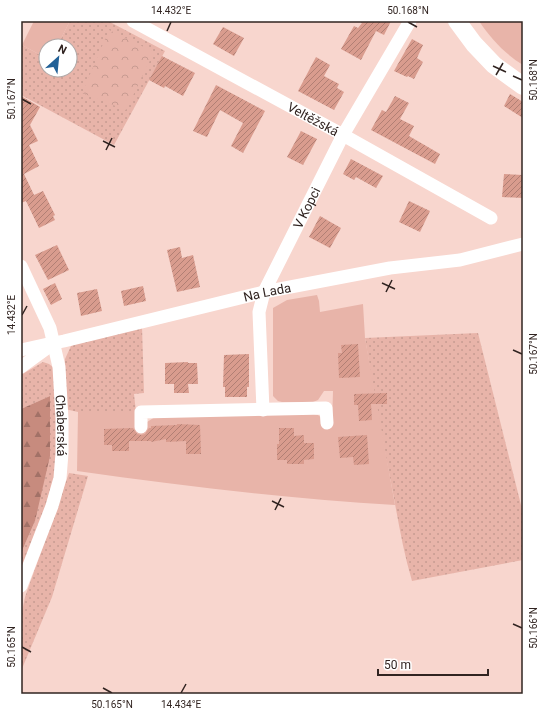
<svg xmlns="http://www.w3.org/2000/svg" width="544" height="715" font-family="Roboto,sans-serif">
<style>
.grass{fill:url(#grass-dots)}
.forest{fill:url(#forest-firs)}
.park{fill:url(#park-crowns)}
.garden{fill:#e8b4a9}
.building{fill:url(#building-hatch)}
.lines{fill:none;stroke-linecap:round;stroke-linejoin:round}
.street{stroke:#fff;stroke-width:13}
.secondary{stroke:#fff;stroke-width:18}
.ticks{fill:none;stroke:#312421;stroke-width:1.5}
.labels{text-anchor:middle;dominant-baseline:central;stroke-width:3.5;stroke-linejoin:round;paint-order:stroke}
.street-label{font-size:13px;fill:#312421;stroke:#fff}
.neatline{fill:none;stroke:#312421;stroke-width:1.5}
.ticks-label{font-size:10px;text-anchor:middle;fill:#312421}
</style>
<defs>
<pattern id="grass-dots" width="8" height="8" patternUnits="userSpaceOnUse"><rect width="8" height="8" fill="#e8b4a9"/><path d="M2 2h.1M6 6h.1" fill="none" stroke="#c79b91" stroke-width="1.8" stroke-linecap="round"/></pattern>
<pattern id="forest-firs" width="22" height="20" patternUnits="userSpaceOnUse"><rect width="22" height="20" fill="#c78b7e"/><path d="M5 1l3.5 6h-7zM16 11l3.5 6h-7z" fill="#a27167"/></pattern>
<pattern id="park-crowns" width="20" height="18" patternUnits="userSpaceOnUse"><rect width="20" height="18" fill="#e8b4a9"/><path d="M2 6a3 3 0 1 1 6 0M12 15a3 3 0 1 1 6 0" fill="none" stroke="#c79b91"/></pattern>
<pattern id="building-hatch" width="6" height="6" patternUnits="userSpaceOnUse"><rect width="6" height="6" fill="#d99c8e"/><path d="M-1 1l2-2M0 6l6-6M5 7l2-2" fill="none" stroke="#b17f74"/></pattern>
</defs>
<rect width="100%" height="100%" fill="#f8d6ce"/>
<g class="grass">
<polygon points="70,21 108,21 165,51 114,145 21,95 22,45 46,58 46,70 70,70 70,46 57,46"/>
<polygon points="142,326 144,393 134,394 136,412 78,412 65,409 65,359 71,346 78,342"/>
<path d="M478,333l45,180v47l-111,21c-9,-30 -14,-62 -20,-93 -10,-50 -19,-100 -27,-150z"/>
<polygon points="43,362 49,364 54,368 58,447 54,478 43,514 21,572 21,553 35,521 50,396 21,409 21,375"/>
<polygon points="69,473 88,476 52,597 21,671 21,616 25,597"/>
</g>
<polygon class="forest" points="50,396 50,456 35,521 21,553 21,409"/>
<polygon class="park" points="109,30 154,52 126,110 82,93"/>
<g class="garden">
<polygon points="34,21 70,21 57,46 46,46 46,58 22,45"/>
<path d="M479,21h44v44c-18,-11 -32,-26 -44,-44z"/>
<path d="M317,295l2,6 1,11 43,-8 2,34 30,167c-106,-6 -212,-19 -318,-34l1,-59h58l11,10 8,-5 158,-3 5,1 14,11 1,-35h-9l-6,9 -5,2h-31l-4,-1 -5,-5v-88l14,-8z"/>
</g>
<g class="building">
<polygon points="359,21 391,21 384,35 376,31 361,60 341,49 354,26 358,28 362,23"/>
<polygon points="223,27 244,38 234,56 213,44"/>
<polygon points="412,39 423,45 417,58 423,62 414,79 408,76 407,77 394,71"/>
<polygon points="162,56 195,73 183,96 165,86 164,88 149,80"/>
<polygon points="316,57 330,65 324,76 339,84 337,88 344,92 334,110 298,91"/>
<polygon points="216,85 265,111 243,153 231,146 243,123 220,110 207,137 193,131"/>
<polygon points="510,94 523,102 523,118 504,106"/>
<polygon points="21,96 40,107 30,125 38,141 29,145 39,166 24,174 34,195 43,191 55,215 53,216 55,220 39,228 26,201 21,203"/>
<polygon points="395,96 409,103 400,119 414,126 409,136 440,154 435,164 371,130 382,110 386,112"/>
<polygon points="301,131 317,139 303,165 287,157"/>
<polygon points="351,159 383,176 376,188 356,177 354,180 343,174"/>
<polygon points="504,174 523,175 523,198 502,197"/>
<polygon points="409,201 430,211 420,232 399,222"/>
<polygon points="320,216 341,228 330,248 309,237"/>
<polygon points="57,245 69,270 48,280 35,255"/>
<polygon points="180,247 182,258 193,255 200,287 177,292 167,250"/>
<polygon points="55,283 62,299 51,305 43,289"/>
<polygon points="143,286 146,301 124,306 121,291"/>
<polygon points="97,289 102,311 81,316 77,293"/>
<polygon points="358,344 360,377 339,378 338,353 342,353 341,345"/>
<polygon points="249,354 249,387 247,387 247,397 225,397 225,387 223,387 224,355"/>
<polygon points="188,362 188,363 197,363 198,384 188,384 189,393 174,393 174,384 165,384 165,363"/>
<polygon points="387,393 387,404 371,404 372,420 359,421 358,405 354,405 354,394"/>
<polygon points="177,424 200,425 201,454 186,454 186,441 166,442 166,439 151,442 151,441 129,441 129,451 112,451 112,445 104,445 104,429 133,428 137,434 141,435 145,434 149,428 151,428 151,426 177,425"/>
<polygon points="279,428 294,428 294,436 304,435 304,443 314,443 314,459 304,460 304,464 287,464 287,460 277,460 277,444 279,444"/>
<polygon points="367,435 369,464 354,465 353,457 340,458 338,437"/>
</g>
<g class="lines">
<g class="street">
<path id="s1" d="M133,21l210,114 148,83"/>
<path id="s2" d="M21,266l29,62 9,39 3,52v34l-2,25 -8,28 -31,80"/>
<polyline points="21,350 48,344"/>
<path id="s3" d="M21,367l33,-24 10,-2 200,-49 126,-24 70,-8 63,-16"/>
<path id="s4" d="M263,410l-4,-98 5,-20 79,-157 67,-114"/>
<polyline points="141,427 141,412 326,408 327,423"/>
</g>
<polyline class="secondary" points="457,21 474,44 494,65 523,86"/>
</g>
<path class="ticks" d="M408,22l9,5M167,31l4,-9M493,66l13,6M496,75l7,-12M513,76l9,4M22,99l9,5M103,141l12,6M106,150l6,-12M382,283l13,6M386,292l6,-12M22,315l5,-9M513,350l9,4M272,501l12,6M275,510l6,-12M513,624l9,4M22,647l9,5M103,688l9,5M181,693l5,-9"/>
<g class="labels">
<g class="street-label">
<text stroke="none"><textPath href="#s1" startOffset="205">Veltěžská</textPath></text>
<text stroke="none"><textPath href="#s4" startOffset="213">V Kopci</textPath></text>
<text stroke="none"><textPath href="#s3" startOffset="260">Na Lada</textPath></text>
<text stroke="none"><textPath href="#s2" startOffset="167">Chaberská</textPath></text>
</g>
</g>
<rect width="544" height="715" fill="none" stroke="#ffffff" stroke-width="44"/>
<g transform="translate(58 58) rotate(27)"><circle r="19" fill="#ffffff" stroke="#ada7a6"/>
<path d="M0-3L7 15L0 10L-7 15Z" fill="#226197"/>
<text y="-6" font-size="11" font-weight="bold" text-anchor="middle" fill="#312421">N</text>
</g>
<path d="M378 669v6h110v-6" fill="none" stroke="#312421" stroke-width="2"/>
<text x="384" y="669" font-size="12" fill="#312421" stroke="#ffffff" stroke-width="3" paint-order="stroke">50 m</text>
<rect x="22" y="22" width="500" height="671" class="neatline"/>
<g class="ticks-label">
<text x="171" y="14">14.432°E</text>
<text x="408" y="14">50.168°N</text>
<text transform="translate(533 80) rotate(-90)" y="4">50.168°N</text>
<text transform="translate(11 99) rotate(-90)" y="4">50.167°N</text>
<text transform="translate(11 315) rotate(-90)" y="4">14.432°E</text>
<text transform="translate(533 354) rotate(-90)" y="4">50.167°N</text>
<text transform="translate(533 628) rotate(-90)" y="4">50.166°N</text>
<text transform="translate(11 647) rotate(-90)" y="4">50.165°N</text>
<text x="112" y="708">50.165°N</text>
<text x="181" y="708">14.434°E</text>
</g>
</svg>
